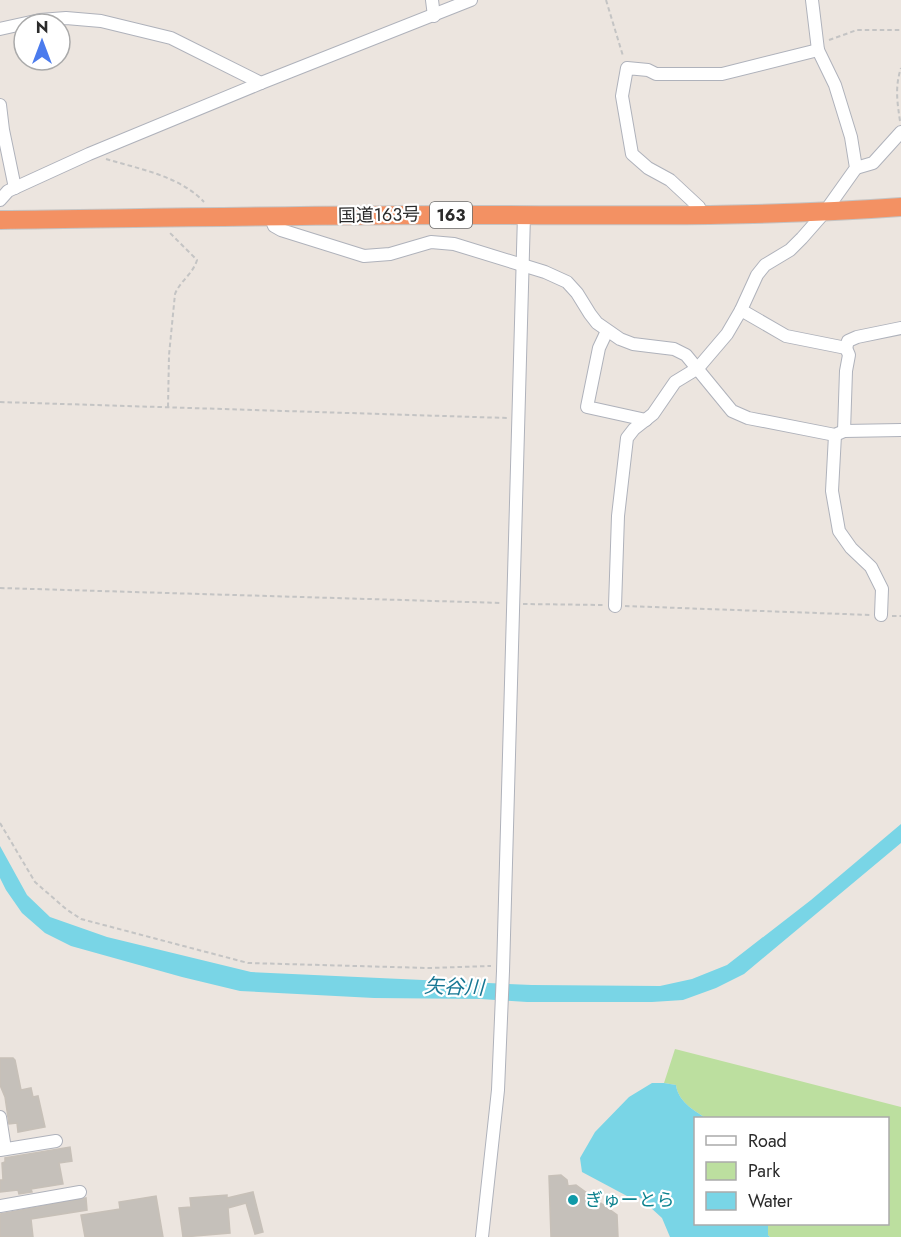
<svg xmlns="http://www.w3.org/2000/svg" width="901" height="1237" font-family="Jost,'Noto Sans JP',sans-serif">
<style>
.green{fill:#bcdf9f}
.water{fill:#79d5e6}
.building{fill:#c5c0ba;stroke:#c7c0b8;stroke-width:1.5}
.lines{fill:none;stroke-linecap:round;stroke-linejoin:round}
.minor-casing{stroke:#afb2bb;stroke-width:14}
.highway-casing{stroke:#c4c4c4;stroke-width:20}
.path{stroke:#c4c4c4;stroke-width:2;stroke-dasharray:4.5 3;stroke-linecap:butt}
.minor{stroke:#fff;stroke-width:12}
.highway{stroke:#f39163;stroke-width:18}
.culture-dot{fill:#0f9aa8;stroke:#fff;stroke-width:2}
.labels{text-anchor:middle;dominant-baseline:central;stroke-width:4.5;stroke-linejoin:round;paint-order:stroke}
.shield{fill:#fff;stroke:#6b6b6b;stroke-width:1.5}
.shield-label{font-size:16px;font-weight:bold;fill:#2b2b2b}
.street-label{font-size:18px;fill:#2b2b2b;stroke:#fff}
.culture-label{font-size:18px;fill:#0d838f;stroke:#fff;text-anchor:start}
.water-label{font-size:20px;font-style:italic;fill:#177794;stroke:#fff}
</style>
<rect width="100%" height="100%" fill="#ece5df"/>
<path class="green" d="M675,1049l226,58v130h-131l-2,-2v-11h120v-106h-182c-13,-8 -28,-17 -30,-33l-12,-2z"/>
<g class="water">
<polygon points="901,824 901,843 744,974 716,988 683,1000 652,1002 527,1002 481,999 374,998 240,991 182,977 71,946 45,933 22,913 6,890 0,878 0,846 27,895 50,917 107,937 251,972 532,985 660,986 692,979 727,965 811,900"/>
<path d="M652,1083h12l12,2c2,16 17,25 30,33h-10v106h72v11l2,2h-100l-8,-19 -24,-22h-11l-45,-24 -2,-14 15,-26 34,-35z"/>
</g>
<g class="building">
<polygon points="0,1058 13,1058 15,1060 21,1090 31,1088 33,1097 38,1096 45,1127 18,1132 17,1123 9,1124 5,1097 0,1085"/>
<polygon points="70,1147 72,1161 59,1163 63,1184 31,1189 32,1192 19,1194 18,1190 0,1192 0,1180 3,1180 2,1163 5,1162 5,1158"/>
<polygon points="561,1175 567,1180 568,1186 576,1185 617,1215 618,1237 551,1237 549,1176"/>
<polygon points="253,1192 263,1232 255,1234 246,1203 228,1208 230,1233 183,1237 179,1208 191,1207 190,1198 227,1195 227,1198"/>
<polygon points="156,1196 163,1237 85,1237 81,1215 120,1209 119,1202"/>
<polygon points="86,1198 87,1210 31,1219 33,1237 0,1237 0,1214"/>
</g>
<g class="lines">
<defs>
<g id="minor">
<polyline points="432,0 434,16"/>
<polyline points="0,29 40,20 66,18 101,21 171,38 261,83"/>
<polyline points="0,105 3,130 15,188"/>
<polyline points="856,168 873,163 901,132"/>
<polyline points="0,200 8,191 89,154 261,83 471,0"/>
<polyline points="270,216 274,226 281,230 364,256 390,254 431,242 454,244 545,272 567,282 577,293 590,314 597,323 620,339 633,344 674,349 686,355 732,411 748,418 835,435 844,431 901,430"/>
<polyline points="702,216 699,207 670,180 648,168 632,154 622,96 627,68 648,70 656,74 722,74 818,50"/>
<polyline points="741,310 786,336 846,348 848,341 857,337 901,328"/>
<polyline points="607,331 599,348 587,407 646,420"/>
<polyline points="844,431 846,371 849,355 846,348"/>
<polyline points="835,435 832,491 839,531 851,548 871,567 882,589 881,615"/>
<polyline points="615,606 618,516 627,438 634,429 653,414 675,382 698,368 727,334 741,310 757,275 765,265 790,250 802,238 824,213 856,168 851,137 835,85 818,50 812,0"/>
<polyline points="0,1117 5,1149"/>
<polyline points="0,1150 56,1141"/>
<polyline points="0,1206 80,1192"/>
<polyline points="482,1237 498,1090 503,971 524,215"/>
</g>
<path id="highway" d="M0,220c154,-2 308,-5 462,-5 147,0 293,3 439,-8"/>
</defs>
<use href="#minor" class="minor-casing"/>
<use href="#highway" class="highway-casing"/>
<g class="path">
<polyline points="606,0 623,56"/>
<polyline points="829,40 857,30 901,30"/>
<path d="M900,121c-3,-20 -5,-35 1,-53"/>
<path d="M106,159c33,10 74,17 98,43"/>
<polyline points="0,402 507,418"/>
<path d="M168,407l1,-52 6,-61c5,-13 18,-20 22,-34l-27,-27"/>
<polyline points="0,588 502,603"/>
<polyline points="523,604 604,605"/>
<polyline points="625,606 871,615"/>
<polyline points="892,616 901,616"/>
<polyline points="0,823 35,882 66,909 81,919 248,963 429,968 491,966"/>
</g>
<use href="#minor" class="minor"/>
<use href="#highway" class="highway"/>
</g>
<circle class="culture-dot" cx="573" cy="1200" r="6"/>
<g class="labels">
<rect class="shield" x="430" y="202" width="42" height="26" rx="4.5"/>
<g class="shield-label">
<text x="451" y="215">163</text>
</g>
<g class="street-label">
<text transform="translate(379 215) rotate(-1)">国道163号</text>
</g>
<g class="culture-label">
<text x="585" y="1200">ぎゅーとら</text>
</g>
<g class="water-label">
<text transform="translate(454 987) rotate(2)">矢谷川</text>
</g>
</g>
<rect x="694" y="1117" width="195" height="108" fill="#ffffff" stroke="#aaaaaa" stroke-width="1.5"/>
<rect x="706" y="1136" width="30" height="9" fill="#ffffff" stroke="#aaaaaa" stroke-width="1.5"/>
<text x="748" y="1147" font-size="18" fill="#2b2b2b">Road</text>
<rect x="706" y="1162" width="30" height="18" fill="#bcdf9f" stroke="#aaaaaa" stroke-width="1.5"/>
<text x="748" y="1177" font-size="18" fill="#2b2b2b">Park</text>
<rect x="706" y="1192" width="30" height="18" fill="#79d5e6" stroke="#aaaaaa" stroke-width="1.5"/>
<text x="748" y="1207" font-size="18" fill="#2b2b2b">Water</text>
<g transform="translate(42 42)"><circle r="28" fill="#ffffff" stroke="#aaaaaa" stroke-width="1.5"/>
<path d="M0-4.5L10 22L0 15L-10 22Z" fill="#4b7bed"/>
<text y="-9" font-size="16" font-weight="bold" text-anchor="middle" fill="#2b2b2b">N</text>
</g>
</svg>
